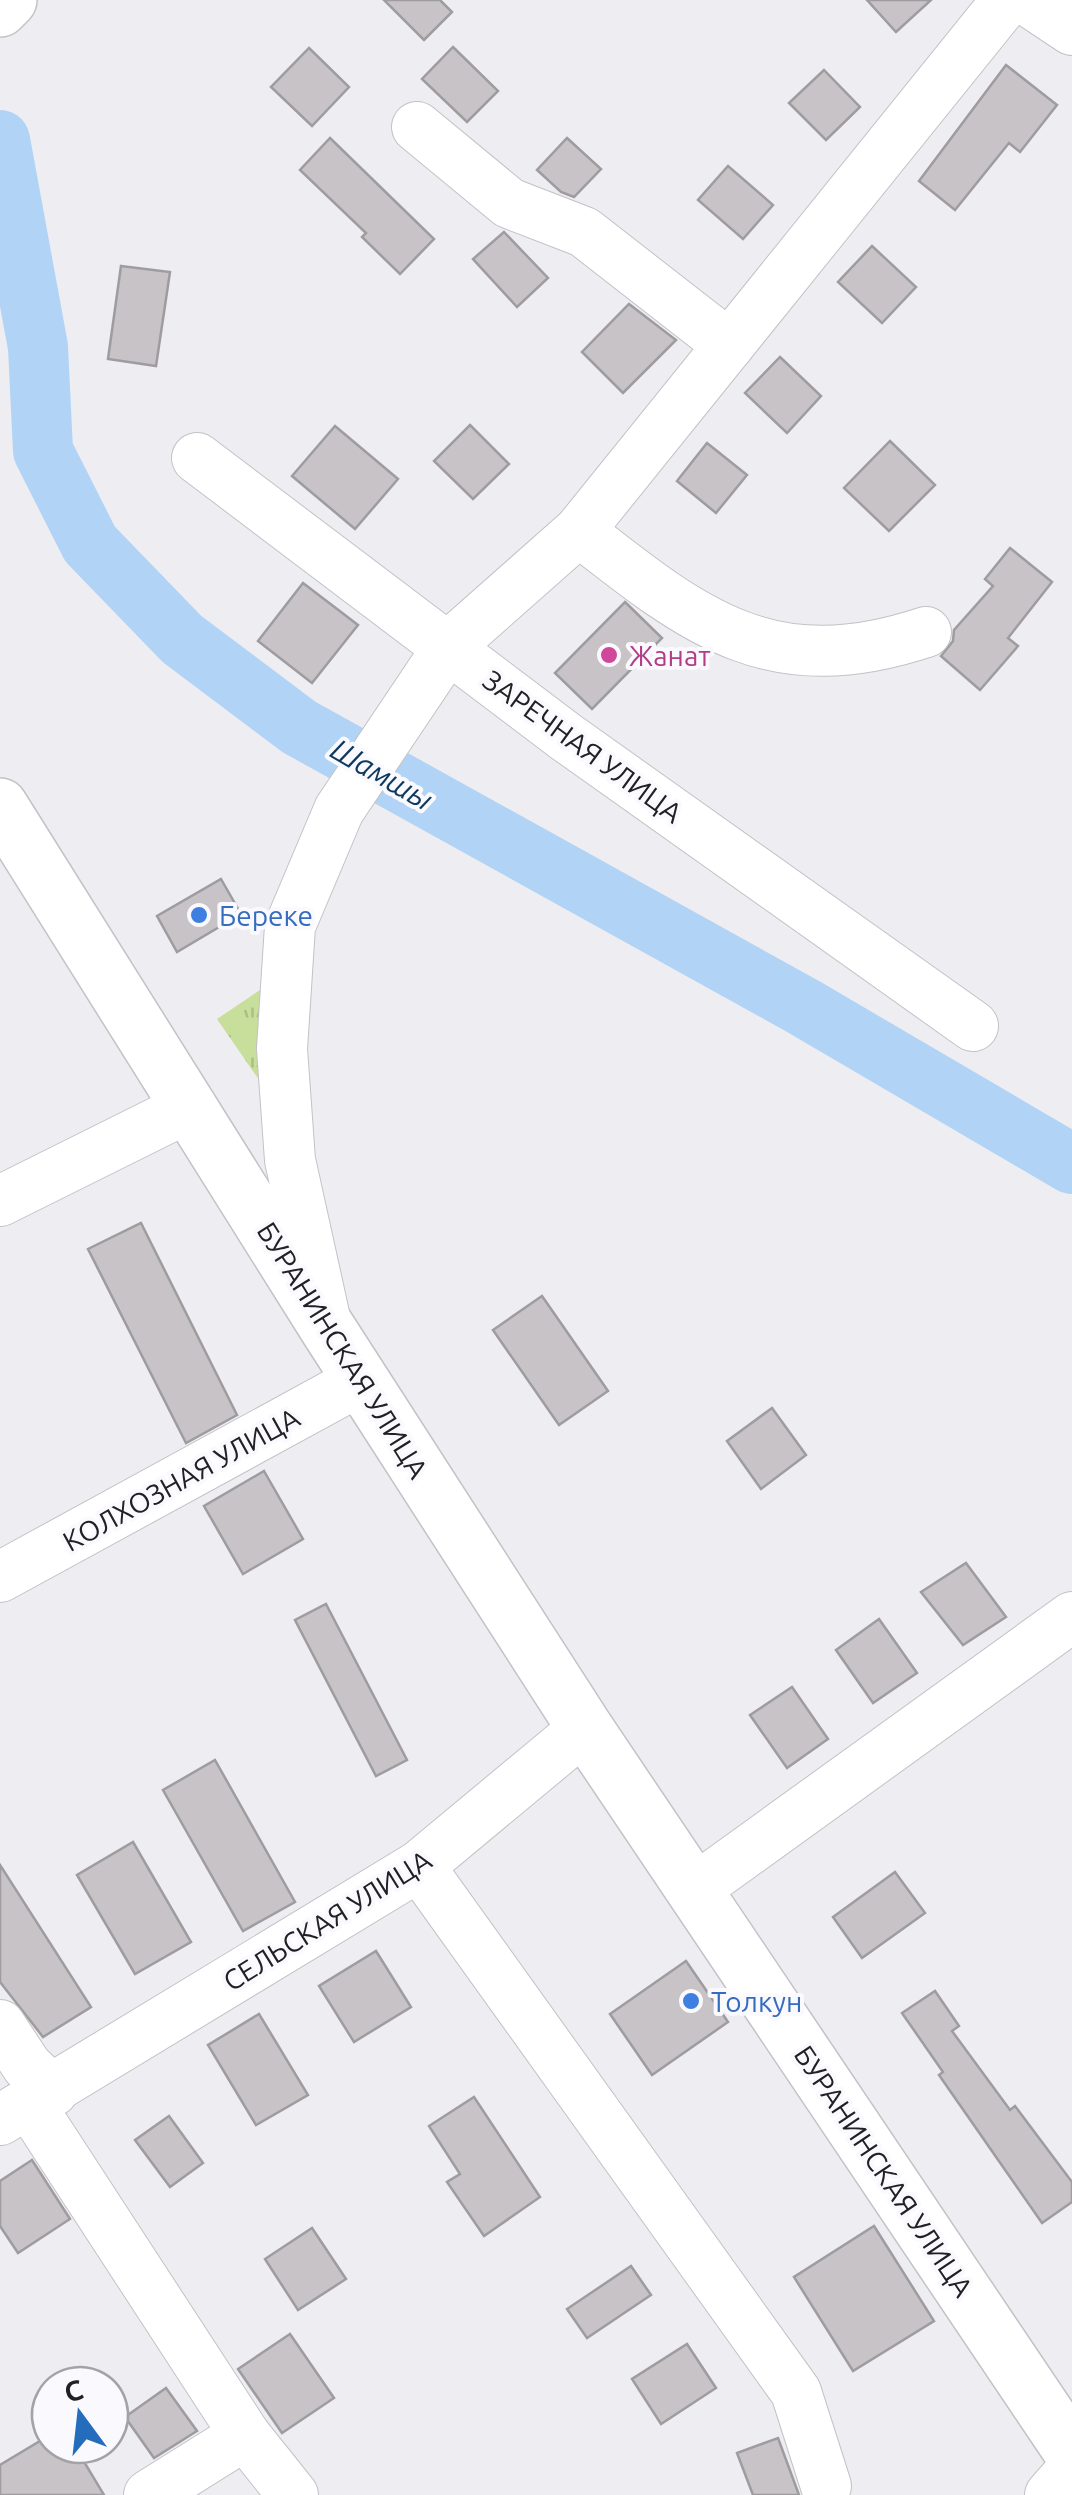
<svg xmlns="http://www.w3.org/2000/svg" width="1072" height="2495" font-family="Ubuntu,sans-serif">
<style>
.grass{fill:url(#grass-tufts)}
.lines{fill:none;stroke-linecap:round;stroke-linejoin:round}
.river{stroke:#b1d3f6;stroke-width:60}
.building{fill:#c7c3c7;stroke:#9f9ca0;stroke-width:2.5}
.minor-casing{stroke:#c2c2c7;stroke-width:52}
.major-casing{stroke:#c2c2c7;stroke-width:58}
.minor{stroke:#fff;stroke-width:50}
.major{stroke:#fff;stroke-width:55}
.hotel-dot{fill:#d1479c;stroke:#fafafe;stroke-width:4}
.shop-dot{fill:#3f7fe0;stroke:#fafafe;stroke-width:4}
.labels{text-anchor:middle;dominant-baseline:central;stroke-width:8;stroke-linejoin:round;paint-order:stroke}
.hotel-label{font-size:28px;fill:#b23c85;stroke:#fafafe;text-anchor:start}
.street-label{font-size:28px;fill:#212122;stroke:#fafafe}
.shop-label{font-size:28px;fill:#366cbe;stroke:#fafafe;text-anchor:start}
.water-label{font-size:30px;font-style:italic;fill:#0e395e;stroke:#fafafe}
</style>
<defs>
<pattern id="grass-tufts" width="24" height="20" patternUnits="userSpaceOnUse" patternTransform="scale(2.5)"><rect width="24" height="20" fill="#c7df9a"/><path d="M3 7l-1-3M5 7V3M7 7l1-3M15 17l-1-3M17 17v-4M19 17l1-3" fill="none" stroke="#abbf84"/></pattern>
</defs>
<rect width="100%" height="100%" fill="#ededf2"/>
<polygon class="grass" points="269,984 264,1087 217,1019"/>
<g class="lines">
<polyline class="river" points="0,140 38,347 43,451 90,544 182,639 299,727 804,1007 1072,1164"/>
</g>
<g class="building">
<polygon points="384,0 440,0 452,12 424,40"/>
<polygon points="867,0 931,0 896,32"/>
<polygon points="453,47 498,91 467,122 422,79"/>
<polygon points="309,48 349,87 312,126 271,87"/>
<polygon points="1006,65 1057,105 1020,152 1009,143 955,210 919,181"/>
<polygon points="824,70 860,107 826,140 789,103"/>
<polygon points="330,138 434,239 400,274 362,237 366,233 300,170"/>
<polygon points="567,138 601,169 574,197 561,192 537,170"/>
<polygon points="728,166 773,205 743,239 698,200"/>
<polygon points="504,232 548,278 517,307 473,259"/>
<polygon points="872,246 916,287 882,323 838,282"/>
<polygon points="121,266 170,272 156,366 108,359"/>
<polygon points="629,304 676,340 623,393 582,352"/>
<polygon points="780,357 821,396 787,433 745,393"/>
<polygon points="470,425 509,464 473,499 434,461"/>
<polygon points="335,426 398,479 355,529 292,476"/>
<polygon points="890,441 935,485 889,531 844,488"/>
<polygon points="707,443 747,475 716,513 677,481"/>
<polygon points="1010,548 1052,582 1008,638 1018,646 980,690 941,656 953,641 954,630 993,586 985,579"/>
<polygon points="303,583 358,625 312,683 258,641"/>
<polygon points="625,602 662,638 592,709 555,673"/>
<polygon points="221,879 241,914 177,952 157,916"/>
<polygon points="141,1223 237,1415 186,1443 88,1249"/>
<polygon points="542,1296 608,1391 559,1425 493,1330"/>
<polygon points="772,1408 806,1455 761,1489 727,1441"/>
<polygon points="264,1471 303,1539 243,1574 204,1506"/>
<polygon points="966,1563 1006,1617 963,1645 921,1592"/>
<polygon points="326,1604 407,1760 376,1776 295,1620"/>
<polygon points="879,1619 917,1673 873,1703 836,1650"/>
<polygon points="792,1687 828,1739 787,1768 750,1715"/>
<polygon points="215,1760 295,1902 243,1931 163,1790"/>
<polygon points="133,1842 191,1942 135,1974 77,1875"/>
<polygon points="0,1865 91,2007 43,2037 0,1982"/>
<polygon points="895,1872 925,1913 862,1958 833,1917"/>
<polygon points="376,1951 411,2007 354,2042 319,1986"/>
<polygon points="686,1961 728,2022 652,2075 610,2014"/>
<polygon points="935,1991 959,2026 952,2031 1010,2110 1015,2106 1072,2182 1072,2202 1042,2223 939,2075 943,2072 902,2013"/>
<polygon points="259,2014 308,2095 256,2125 208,2045"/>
<polygon points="474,2097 540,2197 484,2236 447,2182 460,2174 429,2126"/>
<polygon points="169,2116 203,2163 170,2187 135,2140"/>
<polygon points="32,2160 70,2219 18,2253 0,2226 0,2181"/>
<polygon points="874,2226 934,2321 853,2371 794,2277"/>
<polygon points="312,2228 346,2279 298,2310 265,2259"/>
<polygon points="631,2266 651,2295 587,2338 567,2309"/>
<polygon points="290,2334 334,2398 282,2433 238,2369"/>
<polygon points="687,2344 716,2388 661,2424 632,2379"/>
<polygon points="166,2388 197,2431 154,2458 125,2417"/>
<polygon points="50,2435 50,2445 74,2445 104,2495 0,2495 0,2465"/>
<polygon points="778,2438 799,2495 753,2495 737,2453"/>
</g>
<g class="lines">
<defs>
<g id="minor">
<polyline points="1027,0 1072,30"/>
<polyline points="417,127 509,203 584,232 729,345"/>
<polyline points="197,458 566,737 973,1026"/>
<path d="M579,531c118,93 193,152 347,101"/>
<polyline points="0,1201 191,1106"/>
<polyline points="324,1314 290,1160 282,1049 290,926 339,810 449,646 579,531 1007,0"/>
<polyline points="0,1577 361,1380"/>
<polyline points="419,1866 796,2392 826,2486"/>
<polyline points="695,1889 1072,1617"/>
<polyline points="0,2025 27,2066 53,2091"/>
<polyline points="30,2105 245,2435 293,2495"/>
<polyline points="0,2120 419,1866 585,1728"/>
<polyline points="149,2495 245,2435"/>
<polyline points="1050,2495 1072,2470"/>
</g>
<g id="major">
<polyline points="0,9 9,0"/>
<polyline points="0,806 328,1329 585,1728 1072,2452"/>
</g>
</defs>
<use href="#minor" class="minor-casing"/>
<use href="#major" class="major-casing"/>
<use href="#minor" class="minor"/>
<use href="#major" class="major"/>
</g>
<circle class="hotel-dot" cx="609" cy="655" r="10"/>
<g class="shop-dot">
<circle cx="199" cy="915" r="10"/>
<circle cx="691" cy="2001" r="10"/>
</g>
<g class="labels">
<g class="hotel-label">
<text x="629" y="655">Жанат</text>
</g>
<g class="street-label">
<text transform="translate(583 746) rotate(36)">ЗАРЕЧНАЯ УЛИЦА</text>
<text transform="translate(343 1350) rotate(58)">БУРАНИНСКАЯ УЛИЦА</text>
<text transform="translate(181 1479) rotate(-29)">КОЛХОЗНАЯ УЛИЦА</text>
<text transform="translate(327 1920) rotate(-32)">СЕЛЬСКАЯ УЛИЦА</text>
<text transform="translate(884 2171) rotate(56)">БУРАНИНСКАЯ УЛИЦА</text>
</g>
<g class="shop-label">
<text x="219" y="915">Береке</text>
<text x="711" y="2001">Толкун</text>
</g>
<g class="water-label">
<text transform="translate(382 774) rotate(30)">Шамшы</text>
</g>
</g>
<g transform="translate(80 2415) rotate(345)"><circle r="48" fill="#fafafe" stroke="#a3a3a6" stroke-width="2.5"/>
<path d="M0-8L18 38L0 25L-18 38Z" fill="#246cbc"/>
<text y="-15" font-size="28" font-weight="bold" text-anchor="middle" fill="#212122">С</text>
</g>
</svg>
